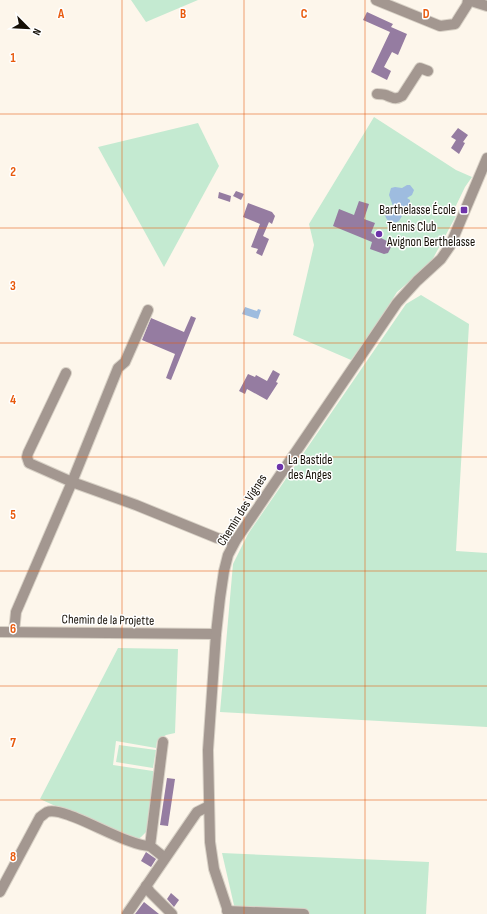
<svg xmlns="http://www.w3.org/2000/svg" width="487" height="914" font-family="'Sofia Sans Condensed',sans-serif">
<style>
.green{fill:#c4ead1}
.water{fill:#9ebcdf}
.building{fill:#957ca1}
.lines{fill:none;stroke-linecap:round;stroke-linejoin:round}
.minor-casing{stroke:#d8d1c6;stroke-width:12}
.minor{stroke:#a39790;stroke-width:10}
.grid{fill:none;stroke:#e8590c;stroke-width:1;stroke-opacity:0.55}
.poi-dot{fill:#6d33a9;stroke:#fff;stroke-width:1.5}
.labels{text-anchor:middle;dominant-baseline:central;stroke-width:3;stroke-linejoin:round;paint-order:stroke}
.poi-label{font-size:13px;fill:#150f06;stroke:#fff;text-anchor:start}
.street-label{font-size:13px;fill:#150f06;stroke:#fff}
.grid-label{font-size:13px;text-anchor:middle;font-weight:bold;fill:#e8590c;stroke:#fff;stroke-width:3;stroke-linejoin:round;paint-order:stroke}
</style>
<rect width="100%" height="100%" fill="#fdf6eb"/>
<g class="green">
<polygon points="131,0 198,0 146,22"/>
<polygon points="374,117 456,170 472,177 465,187 451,216 456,216 430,264 397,292 375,327 351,360 293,335 314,245 309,224"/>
<polygon points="198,123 219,166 164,267 98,147"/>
<polygon points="421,295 469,324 456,551 487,553 487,727 220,712 233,564 248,534 406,304"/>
<polygon points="118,648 178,649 175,733 166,735 157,741 156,748 116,741 113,765 153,771 156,775 148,830 141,837 137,840 128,839 40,799"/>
<polygon points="119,745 156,750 153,768 116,762"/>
<polygon points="222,853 429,862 426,914 236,914"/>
</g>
<g class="water">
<path d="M410,185l4,5 -2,5 -5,3 3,2v5l-4,2 -6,-1 -2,2 -1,3 5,5 -3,5c-7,4 -14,0 -14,-8l6,-4 2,-3 -4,-11 2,-7 4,-1 7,1 5,-3z"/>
<polygon points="245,307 257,311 258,309 261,310 258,319 242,314"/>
</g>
<g class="building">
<polygon points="367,12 393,24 391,27 407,34 398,55 392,52 384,67 391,71 387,80 371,72 390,32 363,20"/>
<polygon points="458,128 468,135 463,142 465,143 459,154 451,148 456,140 451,137"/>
<polygon points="236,191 244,194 241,200 233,196"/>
<polygon points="219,192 231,196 230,202 218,198"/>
<polygon points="359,201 369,204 364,219 375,223 371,233 387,241 387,242 391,247 388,253 384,254 370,249 372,242 333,226 339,209 354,215"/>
<polygon points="248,203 272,212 275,216 272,224 269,222 263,236 269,239 262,256 256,253 258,249 251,247 260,224 243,217"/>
<polygon points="191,316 196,318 171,380 166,378 175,354 142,340 151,318 184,332"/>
<polygon points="273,370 280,374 276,382 278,383 267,400 247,389 245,394 239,391 248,374 255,377 256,375 267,381"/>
<polygon points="167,778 175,779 168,826 160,825"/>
<polygon points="146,852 156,859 151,867 141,861"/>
<polygon points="171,893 179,900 174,907 167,899"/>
<polygon points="144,902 159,914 135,914"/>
</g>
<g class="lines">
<defs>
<g id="minor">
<polyline points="376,0 440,26 455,24 467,5 468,0"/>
<polyline points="468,0 487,6"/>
<path d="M377,94c3,0 8,0 11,2 6,2 7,4 14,0l18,-28 8,3"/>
<polyline points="66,373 28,453 27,457 29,463 72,482 136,505 217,538 234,542"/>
<polyline points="0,632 216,634"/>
<polyline points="14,632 16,612 72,482 118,368 125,362 148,310"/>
<polyline points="163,742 150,846 165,858"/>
<polyline points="146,886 150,892 172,914"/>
<path d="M0,892l40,-75c2,-1 5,-4 7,-5 17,-7 78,34 103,34"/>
<polyline points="227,911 304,914"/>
<polyline points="127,914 197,812 209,806"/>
<polyline points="229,914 214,869 210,842 208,750 216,634 220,598 224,571 228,555 236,540 397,303 417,281 441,259 450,246 487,158"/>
</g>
</defs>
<use href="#minor" class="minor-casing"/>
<use href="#minor" class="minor"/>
</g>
<path class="grid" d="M122,0v914M244,0v914M365,0v914M0,114h487M0,228h487M0,343h487M0,457h487M0,571h487M0,686h487M0,800h487"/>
<g class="poi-dot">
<rect x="460" y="206" width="8" height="8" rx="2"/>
<circle cx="379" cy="234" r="4"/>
<circle cx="280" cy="467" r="4"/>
</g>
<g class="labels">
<g class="poi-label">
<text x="456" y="210" text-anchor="end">Barthelasse École</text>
<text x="387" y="227">Tennis Club<tspan x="387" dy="15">Avignon Berthelasse</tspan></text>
<text x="288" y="460">La Bastide<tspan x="288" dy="15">des Anges</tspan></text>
</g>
<g class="street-label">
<text transform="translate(242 510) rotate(-58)">Chemin des Vignes</text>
<text transform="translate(108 620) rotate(1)">Chemin de la Projette</text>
</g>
</g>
<g class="grid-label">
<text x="61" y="18">A</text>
<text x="183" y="18">B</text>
<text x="304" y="18">C</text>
<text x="426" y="18">D</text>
<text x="13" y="62">1</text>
<text x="13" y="176">2</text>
<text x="13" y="290">3</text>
<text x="13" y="404">4</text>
<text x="13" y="519">5</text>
<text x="13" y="633">6</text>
<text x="13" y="747">7</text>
<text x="13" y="861">8</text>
</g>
<g transform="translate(28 28) rotate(114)" stroke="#ffffff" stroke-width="3" paint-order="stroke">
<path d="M0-3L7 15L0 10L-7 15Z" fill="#150f06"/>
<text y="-6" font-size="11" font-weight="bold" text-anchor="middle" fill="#150f06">N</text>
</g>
</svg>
